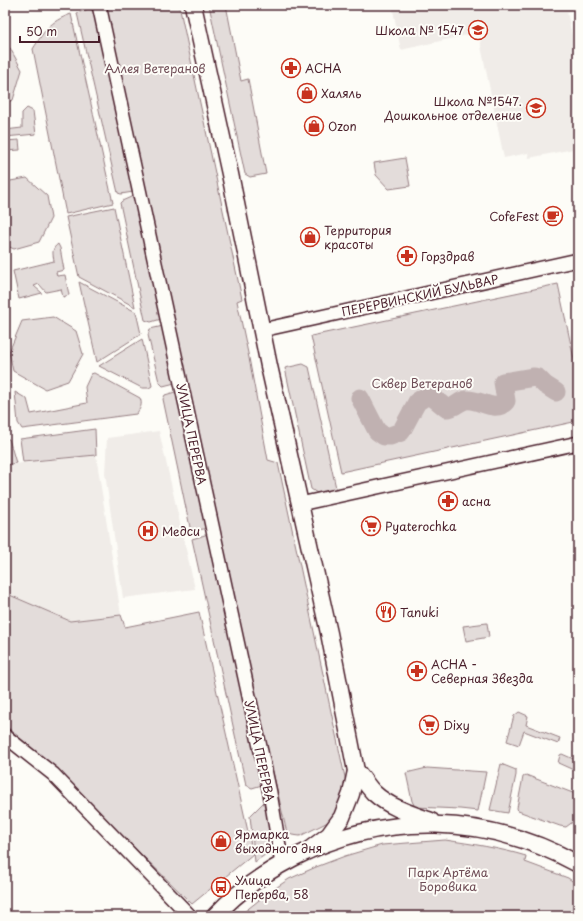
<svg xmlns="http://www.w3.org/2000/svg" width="583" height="921" font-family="'Playpen Sans',sans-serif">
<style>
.built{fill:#f0ece8}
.green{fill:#e3dcda;stroke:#967e82}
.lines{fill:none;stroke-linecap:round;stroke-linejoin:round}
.river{stroke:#c0b1b1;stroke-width:19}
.minor-casing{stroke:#4a1f2b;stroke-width:16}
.major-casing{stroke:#4a1f2b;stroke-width:19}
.minor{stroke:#fdfcf7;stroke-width:13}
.major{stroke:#fdfcf7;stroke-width:16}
.labels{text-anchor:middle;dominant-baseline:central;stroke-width:4;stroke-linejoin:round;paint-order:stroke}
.poi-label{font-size:12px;fill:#4a1f2b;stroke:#fdfcf7;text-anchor:start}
.park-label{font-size:12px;fill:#704e57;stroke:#fdfcf7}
.street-label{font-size:12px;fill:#4a1f2b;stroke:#fdfcf7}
</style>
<rect width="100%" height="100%" fill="#fdfcf7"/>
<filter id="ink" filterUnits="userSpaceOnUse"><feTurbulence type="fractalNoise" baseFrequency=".025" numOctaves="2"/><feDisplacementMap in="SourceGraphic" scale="8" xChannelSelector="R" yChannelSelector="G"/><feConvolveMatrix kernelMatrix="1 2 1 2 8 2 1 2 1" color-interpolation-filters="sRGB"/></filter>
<g filter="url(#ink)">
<g class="built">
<polygon points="392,5 578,5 578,9 567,12 578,64 578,148 529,158 528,153 504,158 481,46 480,32 401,50"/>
<polygon points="159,431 195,589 123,598 105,473 107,438"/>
<polygon points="96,455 121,615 70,621 5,593 5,465"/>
</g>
<g class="green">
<polygon points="105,5 179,5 242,299 237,301 249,358 268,460 278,463 346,782 346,793 332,820 300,836 292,835 289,833 286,829 217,527"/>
<polygon points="209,5 226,5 241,81 248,79 266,174 250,177 245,174"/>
<polygon points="89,9 93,11 133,192 121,194 118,193 77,13"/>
<path d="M71,14l42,189 -47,11 -33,-165c12,-19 16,-27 38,-35z"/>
<polygon points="5,46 10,48 22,70 13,100 5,103"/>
<polygon points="27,108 33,111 36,134 5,137 5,130 22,128 22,113"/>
<polygon points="19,140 20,150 5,151 5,141"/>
<polygon points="405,158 410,186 389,189 376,175 374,163"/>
<polygon points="27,178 47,196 51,218 39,242 14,249 5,245 5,182"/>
<polygon points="131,197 134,198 161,319 151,322 145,320 120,203 122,201"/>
<polygon points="114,207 135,307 79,277 66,217"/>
<path d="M58,244l2,4 4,22 -8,2 1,4 8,-1 4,20 -6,2 -2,-8 -15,3 -7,-8 -5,2 8,7 -23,6 -6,-28 41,-10c-1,-7 -3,-12 4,-17z"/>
<polygon points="79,282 136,312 141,334 97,362"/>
<polygon points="558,284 578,378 578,421 341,472 311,336"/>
<polygon points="53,317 76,331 83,354 68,381 45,389 13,371 9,352 22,321"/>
<polygon points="163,326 175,383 163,386 159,382 148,335 150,329"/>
<polygon points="142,339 152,386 149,388 142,388 99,366"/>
<polygon points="303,364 309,367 336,488 335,490 317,493 311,489 285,368"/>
<path d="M94,373l46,25c3,7 0,11 -4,16l-114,15 -4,-6 -3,-31 12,7 4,15 56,-11 -2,-16 6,-13z"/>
<polygon points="175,392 177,393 207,528 191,532 163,399 165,395"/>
<polygon points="95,429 96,455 23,462 20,439"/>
<polygon points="5,439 9,439 16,463 5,465"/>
<polygon points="208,534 262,785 252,788 246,785 192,539"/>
<polygon points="5,593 70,621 121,615 125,627 199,612 253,854 192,904 43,758 5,725"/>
<polygon points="487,623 489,637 466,641 463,626"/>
<polygon points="519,712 528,716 526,725 560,738 558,744 524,731 519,745 507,741 514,716"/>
<polygon points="562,754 578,761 578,772 558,763 560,755"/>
<polygon points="501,764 516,770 516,775 508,813 490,810"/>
<polygon points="427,768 486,772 478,811 460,809 415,807 412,801 406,773"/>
<polygon points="526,775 578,795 578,818 566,827 560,826 518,811 517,808 523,777"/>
<path d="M264,802c4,15 15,39 2,52 -3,3 -8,5 -11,8l-5,-46z"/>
<path d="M445,840c28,4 54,8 81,16l-1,6 43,16 10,7v31h-339l29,-23 21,-14 27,-12 29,-11 37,-11z"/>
</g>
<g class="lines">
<path class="river" d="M360,398l17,33 7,5h6l11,-4 16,-30 6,-4 7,-3 16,13c9,1 12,-7 20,-8 13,-2 29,14 40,1l-3,-19 31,-5 4,1 7,7 11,7"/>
<defs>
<g id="minor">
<polyline points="99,5 270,793 282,864"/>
<polyline points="262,330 578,260"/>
<polyline points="300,504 578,443"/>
<polyline points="5,736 53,774 190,916"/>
</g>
<g id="major">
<polyline points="193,5 230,174 269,366 329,633 356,771 351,794 342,817 329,835 309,850"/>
<path d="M356,771c7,7 11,15 18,22 15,14 37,21 57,28"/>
<path d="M215,916c22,-24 49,-43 78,-58 92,-47 194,-44 285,6"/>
</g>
</defs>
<use href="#minor" class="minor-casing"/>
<use href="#major" class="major-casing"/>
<use href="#minor" class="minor"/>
<use href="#major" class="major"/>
</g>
</g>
<defs>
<symbol id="school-ring" viewBox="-11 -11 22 22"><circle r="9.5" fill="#fdfcf7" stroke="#c8321e" stroke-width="1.5"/><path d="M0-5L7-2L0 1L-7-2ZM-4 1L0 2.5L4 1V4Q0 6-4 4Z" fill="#c8321e"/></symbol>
<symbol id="pharmacy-ring" viewBox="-11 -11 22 22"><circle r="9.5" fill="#fdfcf7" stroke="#c8321e" stroke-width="1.5"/><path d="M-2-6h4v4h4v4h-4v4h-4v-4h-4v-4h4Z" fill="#c8321e"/></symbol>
<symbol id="shop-ring" viewBox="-11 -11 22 22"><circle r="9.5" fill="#fdfcf7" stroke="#c8321e" stroke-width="1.5"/><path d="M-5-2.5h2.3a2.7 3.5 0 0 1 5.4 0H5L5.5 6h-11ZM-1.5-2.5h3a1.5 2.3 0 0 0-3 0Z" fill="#c8321e"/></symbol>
<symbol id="cafe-ring" viewBox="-11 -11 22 22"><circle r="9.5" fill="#fdfcf7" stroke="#c8321e" stroke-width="1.5"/><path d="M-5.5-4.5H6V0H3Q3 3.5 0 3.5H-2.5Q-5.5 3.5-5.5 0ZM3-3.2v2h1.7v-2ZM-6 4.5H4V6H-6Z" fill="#c8321e"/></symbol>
<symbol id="supermarket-ring" viewBox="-11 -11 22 22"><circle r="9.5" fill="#fdfcf7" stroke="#c8321e" stroke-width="1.5"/><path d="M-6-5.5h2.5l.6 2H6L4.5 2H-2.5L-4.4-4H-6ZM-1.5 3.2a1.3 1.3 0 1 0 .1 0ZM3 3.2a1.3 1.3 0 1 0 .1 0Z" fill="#c8321e"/></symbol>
<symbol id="hospital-ring" viewBox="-11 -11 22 22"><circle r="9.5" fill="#fdfcf7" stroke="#c8321e" stroke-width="1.5"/><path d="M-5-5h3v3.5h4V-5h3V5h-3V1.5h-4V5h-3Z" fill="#c8321e"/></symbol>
<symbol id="restaurant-ring" viewBox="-11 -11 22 22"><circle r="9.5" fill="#fdfcf7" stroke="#c8321e" stroke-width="1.5"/><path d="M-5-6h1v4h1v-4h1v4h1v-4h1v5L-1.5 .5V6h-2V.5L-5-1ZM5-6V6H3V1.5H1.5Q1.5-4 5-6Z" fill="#c8321e"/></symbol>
<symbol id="bus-ring" viewBox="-11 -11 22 22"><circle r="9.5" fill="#fdfcf7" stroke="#c8321e" stroke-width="1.5"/><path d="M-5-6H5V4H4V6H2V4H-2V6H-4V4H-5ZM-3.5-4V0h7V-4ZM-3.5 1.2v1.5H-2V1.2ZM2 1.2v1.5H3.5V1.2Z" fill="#c8321e"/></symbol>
</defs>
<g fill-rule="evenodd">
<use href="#school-ring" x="467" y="19" width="22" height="22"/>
<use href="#pharmacy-ring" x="280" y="57" width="22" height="22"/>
<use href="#shop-ring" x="296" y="82" width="22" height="22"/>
<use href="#school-ring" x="525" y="97" width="22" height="22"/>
<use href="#shop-ring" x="303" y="115" width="22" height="22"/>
<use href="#cafe-ring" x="542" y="205" width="22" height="22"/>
<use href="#shop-ring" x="299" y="226" width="22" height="22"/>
<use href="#pharmacy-ring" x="396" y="245" width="22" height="22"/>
<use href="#pharmacy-ring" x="437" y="490" width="22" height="22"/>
<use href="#supermarket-ring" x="360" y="515" width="22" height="22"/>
<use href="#hospital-ring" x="137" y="520" width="22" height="22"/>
<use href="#restaurant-ring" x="375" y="601" width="22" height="22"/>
<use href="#pharmacy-ring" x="406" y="660" width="22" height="22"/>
<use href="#supermarket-ring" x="418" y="714" width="22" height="22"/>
<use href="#shop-ring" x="210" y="830" width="22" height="22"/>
<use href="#bus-ring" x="210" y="876" width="22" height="22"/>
</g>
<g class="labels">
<g class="poi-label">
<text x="464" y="30" text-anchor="end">Школа № 1547</text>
<text x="305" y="68">АСНА</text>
<text x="321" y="93">Халяль</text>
<text x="522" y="101" text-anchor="end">Школа №1547.<tspan x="522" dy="14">Дошкольное отделение</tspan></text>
<text x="328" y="126">Ozon</text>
<text x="539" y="216" text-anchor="end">CofeFest</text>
<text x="324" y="230">Территория<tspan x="324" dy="14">красоты</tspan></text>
<text x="421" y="256">Горздрав</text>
<text x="462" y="501">асна</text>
<text x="385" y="526">Pyaterochka</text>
<text x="162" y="531">Медси</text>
<text x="400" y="612">Tanuki</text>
<text x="431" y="664">АСНА -<tspan x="431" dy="14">Северная Звезда</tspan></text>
<text x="443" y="725">Dixy</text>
<text x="235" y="834">Ярмарка<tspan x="235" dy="14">выходного дня</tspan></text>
<text x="235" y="880">Улица<tspan x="235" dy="14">Перерва, 58</tspan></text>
</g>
<g class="park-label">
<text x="155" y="68">Аллея Ветеранов</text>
<text x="422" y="383">Сквер Ветеранов</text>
<text x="448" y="872">Парк Артёма<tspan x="448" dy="14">Боровика</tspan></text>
</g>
<g class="street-label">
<text transform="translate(420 295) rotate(-12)">ПЕРЕРВИНСКИЙ БУЛЬВАР</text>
<text transform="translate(192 434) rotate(78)">УЛИЦА ПЕРЕРВА</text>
<text transform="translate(260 751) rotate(78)">УЛИЦА ПЕРЕРВА</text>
</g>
</g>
<rect width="583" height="921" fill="none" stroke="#fdfcf7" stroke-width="20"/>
<rect x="10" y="10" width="563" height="901" fill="none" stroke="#4a1f2b" stroke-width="1.5" filter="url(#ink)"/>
<path d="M20 36v6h79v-6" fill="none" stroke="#4a1f2b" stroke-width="2"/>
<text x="26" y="36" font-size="12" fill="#4a1f2b" stroke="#fdfcf7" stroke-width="3" paint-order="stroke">50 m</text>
</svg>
